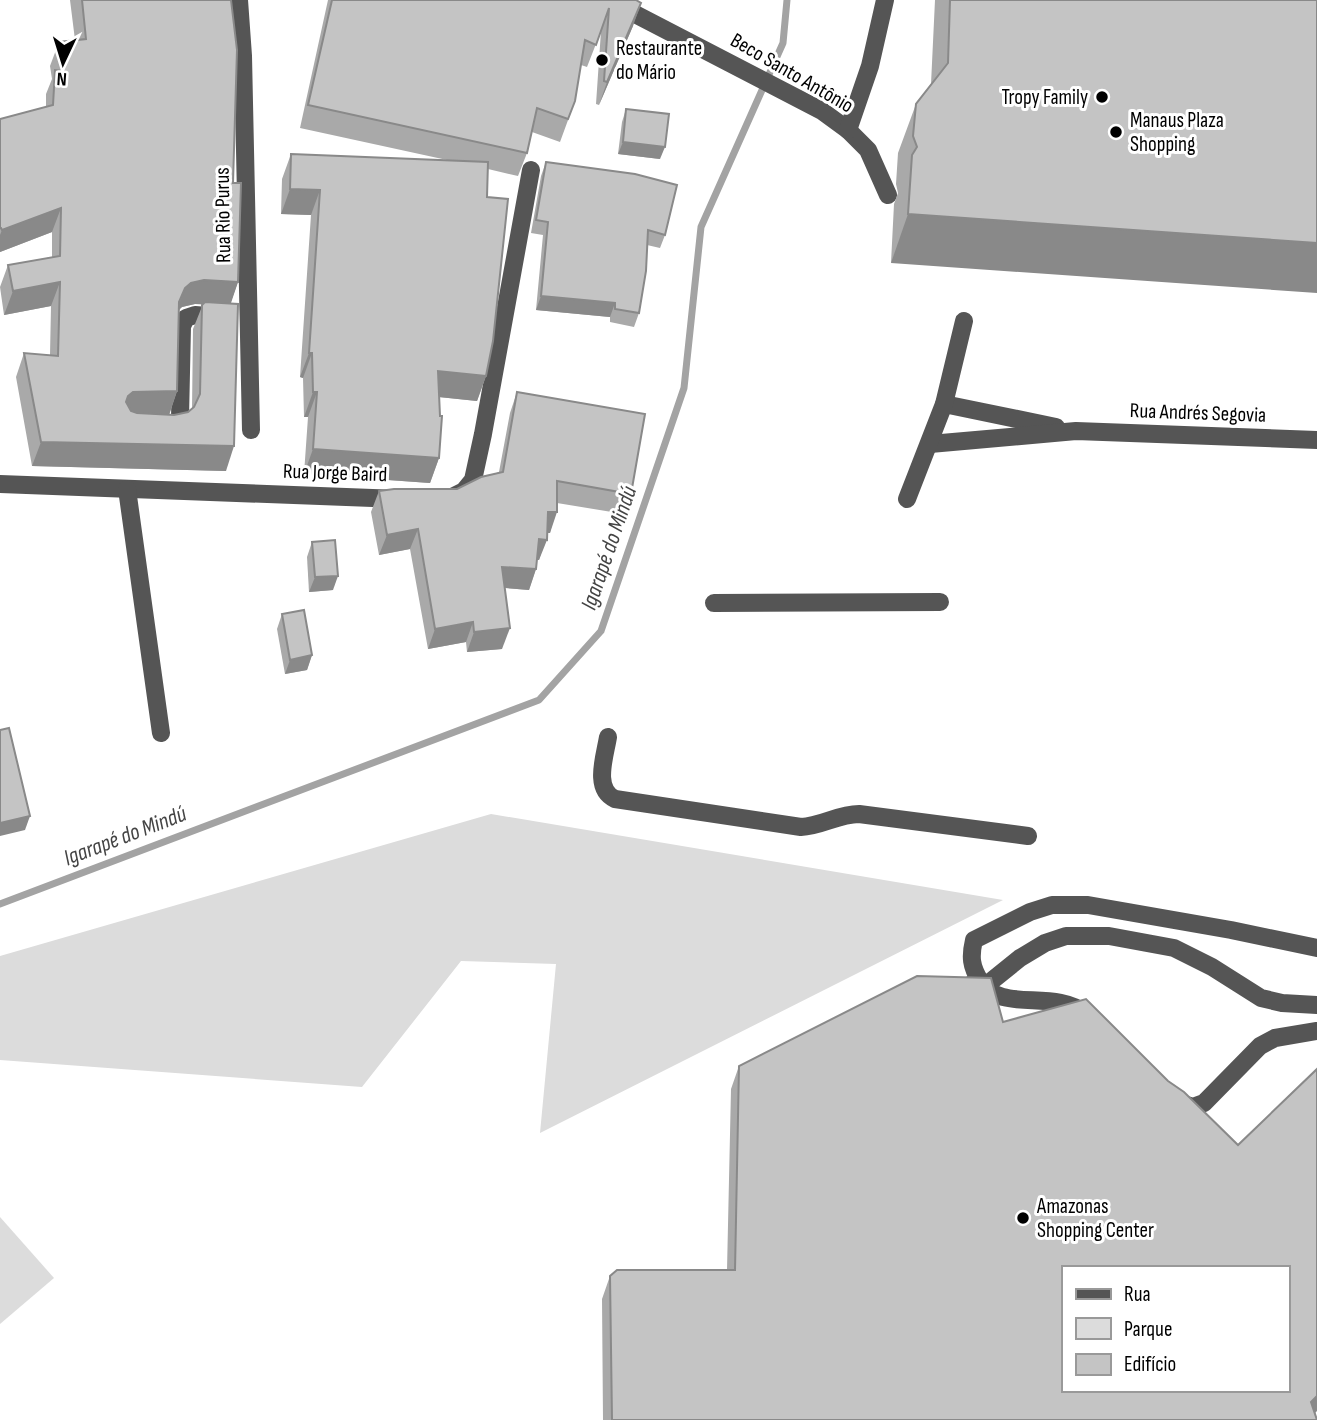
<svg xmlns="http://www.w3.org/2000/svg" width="1317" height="1420" font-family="'Sofia Sans Condensed',sans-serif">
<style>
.green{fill:#dcdcdc}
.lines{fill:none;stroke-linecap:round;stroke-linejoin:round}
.stream{stroke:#a3a3a3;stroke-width:7}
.minor{stroke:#555;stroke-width:18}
.wall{fill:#a9a9a9;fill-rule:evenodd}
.shaded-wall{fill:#898989}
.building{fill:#c4c4c4;stroke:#898989;stroke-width:2;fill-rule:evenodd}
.poi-dot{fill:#000;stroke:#fff;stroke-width:2.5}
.labels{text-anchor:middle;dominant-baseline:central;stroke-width:6;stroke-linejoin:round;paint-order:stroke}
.poi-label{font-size:21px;fill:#000;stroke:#fff;text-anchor:start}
.street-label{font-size:21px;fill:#000;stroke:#fff}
.water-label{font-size:23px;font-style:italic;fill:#444;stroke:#fff}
</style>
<rect width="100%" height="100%" fill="#fff"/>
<g class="green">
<polygon points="491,814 1003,900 540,1133 556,964 461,961 362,1087 0,1060 0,956"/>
<polygon points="0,1217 54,1278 0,1324"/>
</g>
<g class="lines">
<polyline class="stream" points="0,904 539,700 601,631 684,388 701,227 783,43 787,0"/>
<g class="minor">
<polyline points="239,0 243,56 251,430"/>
<polyline points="608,0 822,111 848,130 868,150 888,195"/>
<polyline points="848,130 870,66 885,0"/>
<polyline points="944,404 1056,427"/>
<polyline points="166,427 176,425 180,418 182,326 186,318 195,315 220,317"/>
<polyline points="930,444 1076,431 1317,440"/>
<polyline points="0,484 399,499"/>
<polyline points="127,489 161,733"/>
<polyline points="454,496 464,491 473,480 483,434 531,170"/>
<polyline points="907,499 944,404 964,321"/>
<polyline points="714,603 940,602"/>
<path d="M608,737c-3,19 -15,52 7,62l186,28c21,-1 37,-13 58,-13l169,22"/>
<polyline points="973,983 984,987 1020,958 1045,943 1066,936 1109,936 1174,948 1212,967 1261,998 1282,1003 1317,1005"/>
<path d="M1086,1014c-33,-26 -85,0 -106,-33 -9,-15 -10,-24 -6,-41l56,-28 22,-7h36l143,25 86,18"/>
<polyline points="1176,1102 1193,1107 1204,1103 1260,1046 1275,1038 1317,1031"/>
</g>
</g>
<g class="wall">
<path d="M70,0h161l2,183 5,99 -8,22 -4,167 -194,-5 -16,-89 8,-24 26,2 1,-49 -47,9 -4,-28 8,-22 44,-8v-25l-52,20v-133l46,-12v-13l6,-15 -2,-13 9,-24 16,-2zM195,304h8l-10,25 -1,80 -4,3 -14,3h-5l8,-24 2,-81 3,-3z"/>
<polygon points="328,0 636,0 633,26 599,105 596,104 601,31 587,67 581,65 575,101 560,142 532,132 527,153 518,176 488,169 486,376 477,401 439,397 439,458 430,483 304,474 308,417 304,417 303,378 300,377 311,215 281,214 282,179 291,154 447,160 300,128"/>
<polygon points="935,0 1317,0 891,263 894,204 898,193 896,184 898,153 916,104 931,84"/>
<polygon points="626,109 660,159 618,154 622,122"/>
<polygon points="546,162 665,235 660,248 647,245 639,313 634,327 610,322 610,317 536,310 543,235 531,233 541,176"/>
<polygon points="517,392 631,494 624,514 557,503 550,533 547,533 539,560 537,560 536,569 529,590 505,588 502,649 467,652 466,642 428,649 410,549 379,555 371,512 379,491 457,489 499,472 510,413"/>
<polygon points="312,542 333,590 309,592 307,557"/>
<polygon points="282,614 312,655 307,670 285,674 277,629"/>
<polygon points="1003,1022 1315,1413 1317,1420 603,1420 602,1299 610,1276 727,1270 731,1089 739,1066"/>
</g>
<g class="shaded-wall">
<polygon points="641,3 633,26 599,105 607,82"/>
<polygon points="623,142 665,147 660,159 618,154"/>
<polygon points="290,189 320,190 311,215 281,214"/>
<polygon points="61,208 52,232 0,252 0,235 2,230"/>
<polygon points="908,214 1317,243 1317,293 891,263"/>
<polygon points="204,280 238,282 230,306 195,304 182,307 176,312 171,326 185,288 191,283"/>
<polygon points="60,282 51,306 4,315 13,291"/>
<polygon points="541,296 615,303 610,317 536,310"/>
<polygon points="309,353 312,353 303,378 300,377"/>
<polygon points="438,371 486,376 477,401 429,396"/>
<polygon points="177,391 169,415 119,420 128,396 133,392"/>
<polygon points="313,392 317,392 308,417 304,417"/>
<polygon points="41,442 234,446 226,471 32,466"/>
<polygon points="313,449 439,458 430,483 304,474"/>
<polygon points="548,512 557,512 550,533 540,533"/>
<polygon points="418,529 410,549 379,555 387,535"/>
<polygon points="539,539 547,540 539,560 531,560"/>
<polygon points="502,567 536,569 529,590 495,587"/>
<polygon points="338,576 333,590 309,592 315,577"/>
<polygon points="473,622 466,642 428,649 435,629"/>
<polygon points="510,628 502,649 467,652 474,632"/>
<polygon points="312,655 307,670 285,674 290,660"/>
<polygon points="30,816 25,830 0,836 0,823"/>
<polygon points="1317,1396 1317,1411 1308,1420 1311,1402"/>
</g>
<g class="building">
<polygon points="82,0 231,0 237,50 233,183 241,183 238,282 204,280 191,283 185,288 179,302 177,391 133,392 128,396 126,402 131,411 137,413 174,415 188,412 194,407 200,394 202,305 205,302 238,304 234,446 41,442 24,353 58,356 60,282 13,291 8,265 60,256 61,208 2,230 1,228 0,228 0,119 53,105 55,70 63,71 59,42 86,39"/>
<polygon points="332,0 636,0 641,3 607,82 604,81 609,8 596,45 585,40 575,101 568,119 537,108 527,153 308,105"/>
<polygon points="950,0 1317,0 1317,243 908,214 912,155 917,147 913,136 916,104 948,63"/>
<polygon points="626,109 669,114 665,147 623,142"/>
<polygon points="291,154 488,162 487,197 508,199 493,341 486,376 438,371 440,416 442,416 439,458 313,449 317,392 313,392 312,353 309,353 320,190 290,189"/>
<polygon points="546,162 635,174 677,185 665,235 648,230 646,271 639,313 615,309 615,303 541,296 548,222 536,220"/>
<polygon points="517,392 645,414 631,494 557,481 557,512 548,512 547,540 539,539 536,569 502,567 510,628 474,632 473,622 435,629 418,529 387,535 379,491 394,489 457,489 481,477 503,472"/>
<polygon points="335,540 338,576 315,577 312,542"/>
<polygon points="304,610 312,655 290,660 282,614"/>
<polygon points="9,728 30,816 0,823 0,730"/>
<path d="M917,976l74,2 12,44 83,-23 82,82 16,11 54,53 79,-76v327l-6,6 6,18h-705l-2,-144 7,-6h118l4,-204zM1063,1268h224v122h-224z"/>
</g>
<g class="poi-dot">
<circle cx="602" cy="60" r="7"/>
<circle cx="1102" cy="97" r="7"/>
<circle cx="1116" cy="132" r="7"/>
<circle cx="1023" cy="1218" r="7"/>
</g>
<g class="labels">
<g class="poi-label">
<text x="616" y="48">Restaurante<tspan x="616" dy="24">do Mário</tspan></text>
<text x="1088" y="97" text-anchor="end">Tropy Family</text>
<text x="1130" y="120">Manaus Plaza<tspan x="1130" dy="24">Shopping</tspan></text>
<text x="1037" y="1206">Amazonas<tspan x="1037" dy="24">Shopping Center</tspan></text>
</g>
<g class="street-label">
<text transform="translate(792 73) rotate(30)">Beco Santo Antônio</text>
<text transform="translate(223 215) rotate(-91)">Rua Rio Purus</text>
<text transform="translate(1198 413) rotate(2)">Rua Andrés Segovia</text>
<text transform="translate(335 473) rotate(2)">Rua Jorge Baird</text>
</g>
<g class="water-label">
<text transform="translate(609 548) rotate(-71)">Igarapé do Mindú</text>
<text transform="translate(125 836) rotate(-21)">Igarapé do Mindú</text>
</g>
</g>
<rect x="1062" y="1266" width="228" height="126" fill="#ffffff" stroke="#999999" stroke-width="2"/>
<rect x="1076" y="1289" width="35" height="10" fill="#555555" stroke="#999999" stroke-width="2"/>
<text x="1124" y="1301" font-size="21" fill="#000000">Rua</text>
<rect x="1076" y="1318" width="35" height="21" fill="#dcdcdc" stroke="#999999" stroke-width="2"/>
<text x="1124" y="1336" font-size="21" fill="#000000">Parque</text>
<rect x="1076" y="1354" width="35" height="21" fill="#c4c4c4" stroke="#999999" stroke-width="2"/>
<text x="1124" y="1371" font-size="21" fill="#000000">Edifício</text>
<g transform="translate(63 63) rotate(184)" stroke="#ffffff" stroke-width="5" paint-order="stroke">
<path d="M0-5L12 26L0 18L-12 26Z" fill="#000000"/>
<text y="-10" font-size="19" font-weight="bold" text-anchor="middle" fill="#000000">N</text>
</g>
</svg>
